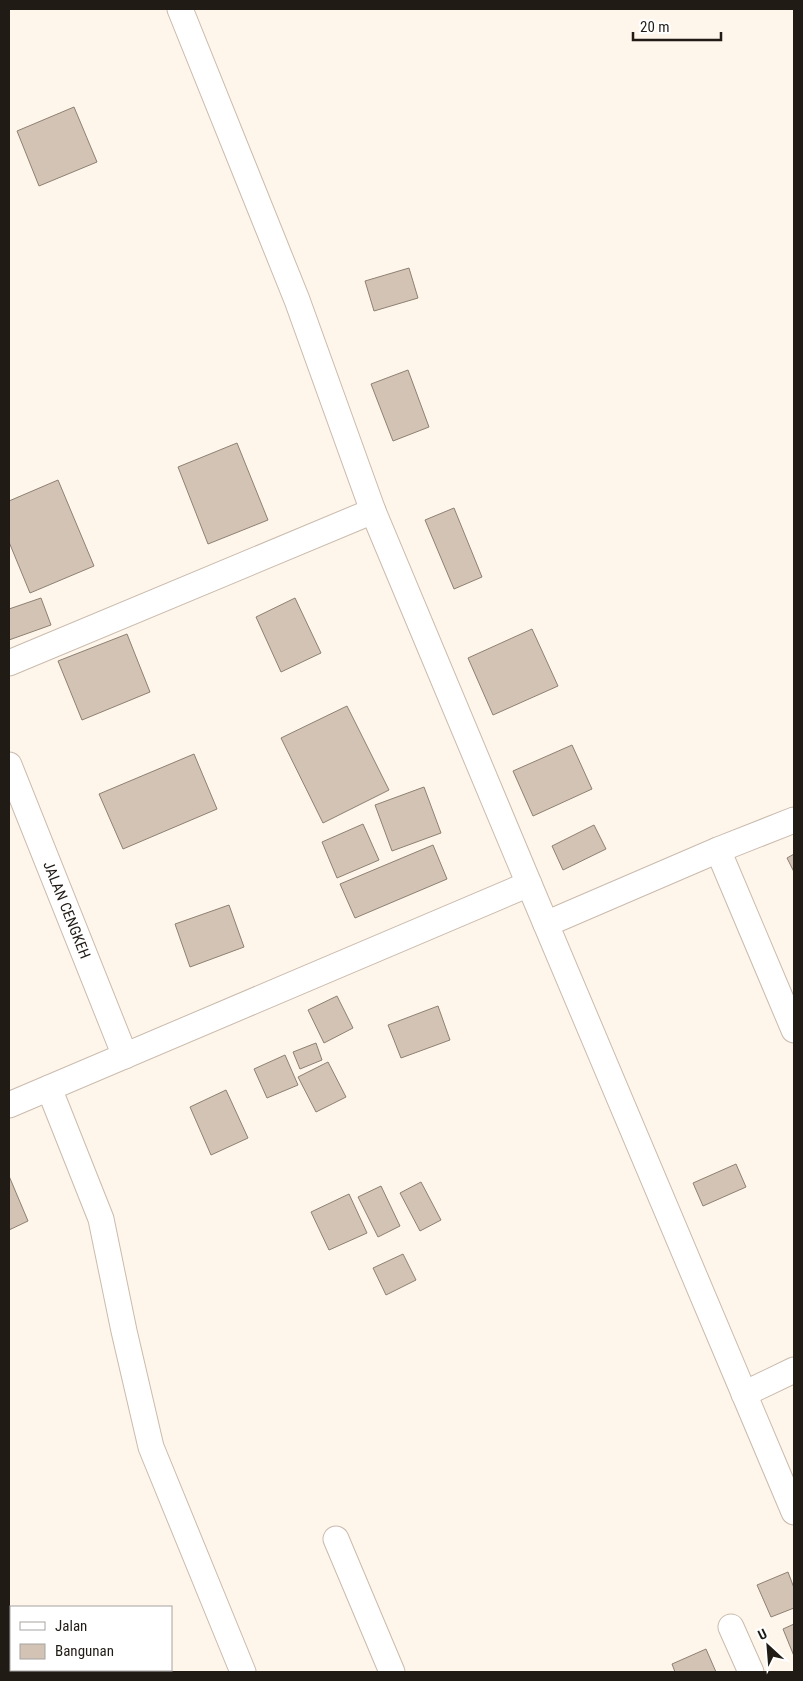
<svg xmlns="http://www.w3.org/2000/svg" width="803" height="1681" font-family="'Roboto Condensed',sans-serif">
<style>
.building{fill:#d2c3b4;stroke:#8e8172}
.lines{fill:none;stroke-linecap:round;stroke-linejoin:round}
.street-casing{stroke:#cabbac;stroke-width:27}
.street{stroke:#fff;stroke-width:25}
.labels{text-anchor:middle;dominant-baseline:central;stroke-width:4;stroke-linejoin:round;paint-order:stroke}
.street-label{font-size:15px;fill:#211b16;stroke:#fff}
</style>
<rect width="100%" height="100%" fill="#fef5eb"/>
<g class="building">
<polygon points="74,107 97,162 39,186 17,131"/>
<polygon points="409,268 418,298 374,311 365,281"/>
<polygon points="408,370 429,427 393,441 371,384"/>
<polygon points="237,443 268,520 208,544 178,467"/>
<polygon points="58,480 94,566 30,593 9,542 9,501"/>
<polygon points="454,508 482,577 454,589 425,520"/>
<polygon points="41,598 51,625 9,640 9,609"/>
<polygon points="295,598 321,653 281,672 256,617"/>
<polygon points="532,629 558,686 493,715 468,658"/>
<polygon points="127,634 150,692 82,720 58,661"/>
<polygon points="347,706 389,790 323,823 281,738"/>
<polygon points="572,745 592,789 533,816 513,771"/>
<polygon points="194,754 217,809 123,849 99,794"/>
<polygon points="424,787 441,833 392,851 375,805"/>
<polygon points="363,824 379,860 337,878 322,842"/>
<polygon points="594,825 606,849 563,870 552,846"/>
<polygon points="433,845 447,879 355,918 340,884"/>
<polygon points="794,854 794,872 787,858"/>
<polygon points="229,905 244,947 190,967 175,924"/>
<polygon points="337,996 353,1028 324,1043 308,1010"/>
<polygon points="438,1006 450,1040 401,1058 388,1025"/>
<polygon points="316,1043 322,1060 300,1069 293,1052"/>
<polygon points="285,1055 298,1085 267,1098 254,1069"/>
<polygon points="328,1062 346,1097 316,1112 298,1077"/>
<polygon points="226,1090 248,1138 211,1155 190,1107"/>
<polygon points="736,1164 746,1187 703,1206 693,1183"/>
<polygon points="9,1176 28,1221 9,1230"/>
<polygon points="421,1182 441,1220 420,1231 400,1193"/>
<polygon points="381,1186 400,1226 378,1237 358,1197"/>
<polygon points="349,1194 367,1233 329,1250 311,1212"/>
<polygon points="403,1254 416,1280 386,1295 373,1268"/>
<polygon points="788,1572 794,1588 794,1608 771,1617 757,1585"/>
<polygon points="794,1624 794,1656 783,1629"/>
<polygon points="706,1649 716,1672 675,1672 672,1664"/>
</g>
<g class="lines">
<defs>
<g id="street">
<polyline points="180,9 297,300 373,511 529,884"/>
<polyline points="9,663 373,511"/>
<path id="s1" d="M9,765l116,291"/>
<polyline points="718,850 794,1030"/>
<polyline points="546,924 718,850 794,820"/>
<polyline points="49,1088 101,1219 124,1331 151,1447 243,1672"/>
<polyline points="9,1105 529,884 794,1512"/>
<polyline points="744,1394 794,1370"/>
<polyline points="336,1539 392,1672"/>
<polyline points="731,1627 751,1672"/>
</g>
</defs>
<use href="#street" class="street-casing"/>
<use href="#street" class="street"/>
</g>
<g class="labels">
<g class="street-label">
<text stroke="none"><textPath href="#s1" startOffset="156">JALAN CENGKEH</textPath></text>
</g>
</g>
<rect width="803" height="1681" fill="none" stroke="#211b16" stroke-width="20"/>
<rect x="10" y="1606" width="162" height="65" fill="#ffffff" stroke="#a6a4a2"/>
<rect x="20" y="1622" width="25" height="8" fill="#ffffff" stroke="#a6a4a2"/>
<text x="55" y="1631" font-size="15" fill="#211b16">Jalan</text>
<rect x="20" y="1644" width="25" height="15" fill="#d2c3b4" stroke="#a6a4a2"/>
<text x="55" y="1656" font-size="15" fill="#211b16">Bangunan</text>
<g transform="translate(768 1646) rotate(334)" stroke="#ffffff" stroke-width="4" paint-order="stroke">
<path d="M0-4L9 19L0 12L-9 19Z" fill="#211b16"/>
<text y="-8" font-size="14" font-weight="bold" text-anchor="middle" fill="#211b16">U</text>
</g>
<path d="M633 32v8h88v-8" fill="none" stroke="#211b16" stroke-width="2.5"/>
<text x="640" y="32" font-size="15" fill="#211b16" stroke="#ffffff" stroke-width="4" paint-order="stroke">20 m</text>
</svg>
